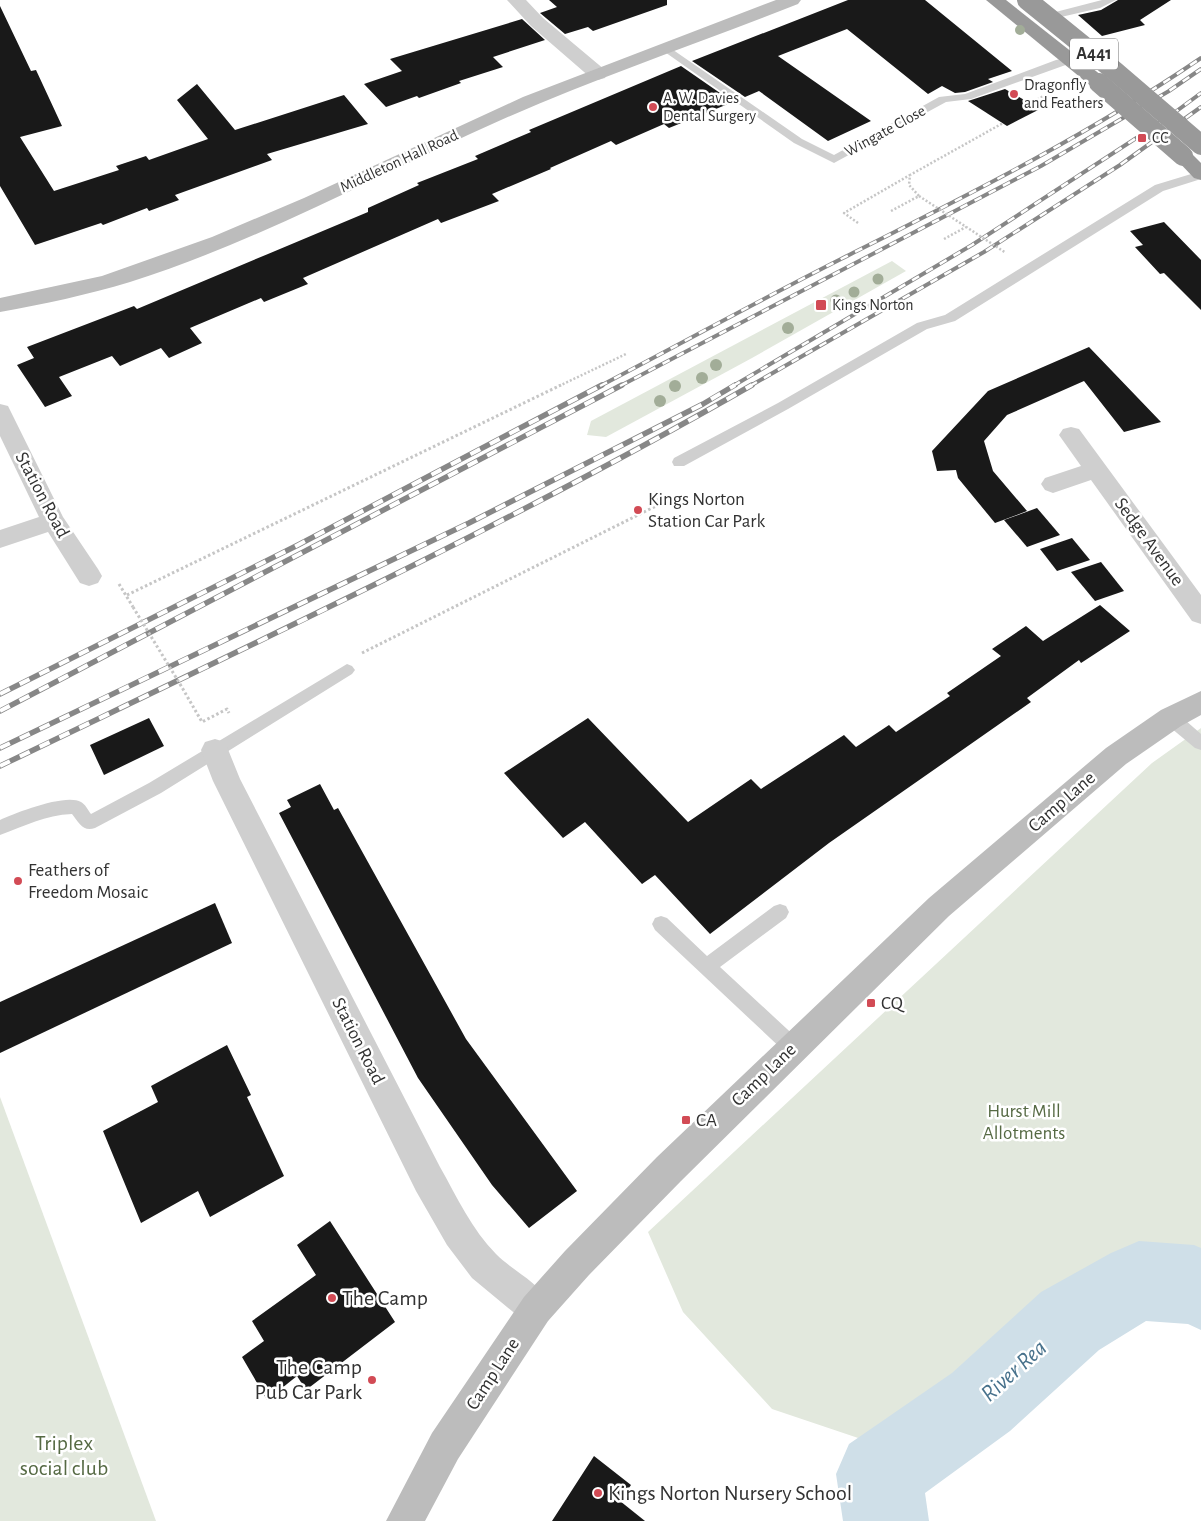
<svg xmlns="http://www.w3.org/2000/svg" width="1201" height="1521" font-family="'Alegreya Sans',sans-serif">
<style>
.green{fill:#e2e8dd}
.lines{fill:none;stroke-linecap:round;stroke-linejoin:round}
.river{fill:#cfdfe8;fill-rule:evenodd}
.building{fill:#191919}
.path-far1{stroke:#c6c6c6;stroke-width:2.5;stroke-dasharray:2 2;stroke-linecap:butt}
.path{stroke:#c6c6c6;stroke-width:3;stroke-dasharray:2.5 2.5;stroke-linecap:butt}
.lane{fill:#cfcfcf;fill-rule:evenodd}
.street{fill:#cfcfcf;fill-rule:evenodd}
.secondary{fill:#bcbcbc;fill-rule:evenodd}
.highway{fill:#999;fill-rule:evenodd}
.rail-far1-casing{stroke:#878787;stroke-width:4}
.rail-casing{stroke:#878787;stroke-width:5.5}
.rail-far1{stroke:#fff;stroke-width:2.5;stroke-dasharray:8;stroke-linecap:butt}
.rail{stroke:#fff;stroke-width:4;stroke-dasharray:11;stroke-linecap:butt}
.path-bridge-far1{stroke:#c6c6c6;stroke-width:2.5;stroke-dasharray:2 2;stroke-linecap:butt}
.path-bridge{stroke:#c6c6c6;stroke-width:3;stroke-dasharray:2.5 2.5;stroke-linecap:butt}
.highway-bridge{stroke:#999;stroke-width:20}
.tree{fill:#a2ad98}
.poi-dot{fill:#d24b55;stroke:#fff;stroke-width:2}
.labels{text-anchor:middle;dominant-baseline:central;stroke-width:5;stroke-linejoin:round;paint-order:stroke}
.far-poi-label{font-size:16px;fill:#323232;stroke:#fff;text-anchor:start}
.far-street-label{font-size:16px;fill:#323232;stroke:#fff}
.shield{fill:#fff;stroke:#707070;stroke-width:1}
.shield-label{font-size:18px;font-weight:bold;fill:#323232}
.street-label{font-size:19px;fill:#323232;stroke:#fff}
.poi-label{font-size:19px;fill:#323232;stroke:#fff;text-anchor:start}
.park-label{font-size:19px;fill:#566a44;stroke:#fff}
.near-poi-label{font-size:22px;fill:#323232;stroke:#fff;text-anchor:start}
.near-park-label{font-size:22px;fill:#566a44;stroke:#fff}
.near-water-label{font-size:24px;font-style:italic;fill:#48728c;stroke:#fff}
</style>
<rect width="100%" height="100%" fill="#fff"/>
<g class="green">
<polygon points="892,261 906,271 752,358 606,437 587,435 591,421"/>
<polygon points="1201,728 1201,1270 1173,1263 1142,1263 1098,1281 1056,1308 965,1387 931,1432 876,1444 772,1409 683,1312 648,1232 1152,763"/>
<polygon points="0,1097 156,1521 0,1521"/>
</g>
<g class="lines">
<polygon class="river" points="1139,1241 1194,1245 1201,1248 1201,1330 1188,1324 1146,1321 1099,1350 1010,1431 925,1493 929,1521 843,1521 836,1474 849,1444 952,1373 1041,1292 1111,1253"/>
</g>
<g class="building">
<polygon points="549,0 667,0 667,5 593,31 588,27 565,34 540,13 557,7"/>
<polygon points="848,0 925,0 1012,71 988,79 993,82 965,92 955,93 942,86 928,94 847,29 778,56 871,121 828,141 759,91 745,97 692,61"/>
<polygon points="1118,0 1171,0 1140,20 1145,25 1102,36 1078,15 1101,10"/>
<polygon points="0,6 31,71 36,70 62,126 20,137 54,191 119,170 116,166 146,156 149,160 208,139 177,100 197,84 235,130 344,95 368,124 267,154 272,160 175,195 179,200 149,211 147,208 103,225 101,223 35,245 0,186"/>
<polygon points="522,19 545,40 493,57 503,67 459,81 461,83 419,98 417,96 386,107 364,84 402,71 390,59"/>
<polygon points="681,66 733,102 669,128 664,124 616,145 611,141 550,168 551,169 492,194 499,201 441,223 438,219 303,278 308,284 264,302 261,298 190,328 202,343 169,358 161,348 120,366 112,356 59,377 72,396 45,407 17,365 34,358 27,347 134,306 137,309 368,212 368,208 419,185 417,183 478,159 475,156 531,132 529,130"/>
<polygon points="1005,89 1040,109 1007,126 968,101"/>
<polygon points="1164,222 1201,260 1201,310 1164,273 1160,274 1135,247 1143,245 1130,231"/>
<polygon points="1089,347 1161,422 1124,432 1084,381 1007,415 984,441 993,471 1027,511 995,523 958,478 956,470 937,471 932,451 988,391"/>
<polygon points="1037,508 1060,535 1027,547 1004,520"/>
<polygon points="1072,538 1090,560 1057,571 1040,549"/>
<polygon points="1101,562 1124,591 1095,601 1071,572"/>
<polygon points="1100,605 1130,631 1081,663 1079,660 1027,698 1031,702 829,843 710,934 655,875 642,884 585,822 563,838 504,773 588,718 688,822 751,779 761,789 844,735 856,747 889,725 896,732 950,696 947,693 1001,656 992,649 1026,626 1043,641"/>
<polygon points="149,718 164,746 104,775 90,745"/>
<polygon points="320,784 334,810 338,808 466,1039 577,1191 529,1228 492,1185 418,1078 279,813 291,807 287,800"/>
<polygon points="215,903 232,943 0,1053 0,1002"/>
<polygon points="227,1045 251,1095 247,1097 284,1176 210,1217 198,1191 141,1223 103,1131 158,1102 151,1086"/>
<polygon points="330,1221 395,1322 306,1390 297,1376 267,1400 242,1357 264,1341 252,1321 316,1275 297,1245"/>
<polygon points="594,1456 631,1485 620,1501 645,1521 552,1521"/>
</g>
<g class="lines">
<g class="path-far1">
<polyline points="1030,103 1052,92"/>
<polyline points="891,211 919,196 909,185 910,175 1003,123"/>
<polyline points="858,223 844,213 910,175"/>
<polyline points="944,239 966,227"/>
<polyline points="559,386 626,354"/>
</g>
<g class="path">
<polyline points="119,584 133,607"/>
<polyline points="127,595 561,385"/>
<polyline points="362,653 658,505 655,491"/>
<polyline points="180,684 202,722 227,709 229,713"/>
</g>
<g class="lane">
<polygon points="1102,0 1116,0 1100,8 1048,20 1043,17 1044,15"/>
<polygon points="666,45 802,139 834,155 939,97 965,94 1056,60 1070,57 1075,60 1074,62 971,99 946,102 834,163 794,143 662,50 661,48"/>
<polygon points="1201,171 1201,179 1163,191 955,321 927,329 788,409 684,466 674,466 672,462 674,458 778,403 917,323 945,315 1155,185"/>
<path d="M347,664l5,2 3,4 -3,4 -191,119 -66,35c-12,4 -16,-5 -23,-14 -27,1 -47,12 -72,21v-15c15,-7 66,-27 81,-18 4,2 7,8 10,12l58,-31z"/>
<polygon points="1171,711 1177,713 1201,734 1201,750 1195,748 1165,723 1163,718 1165,713"/>
<polygon points="780,904 786,906 789,912 786,918 720,967 800,1041 802,1047 800,1053 793,1056 786,1053 655,930 652,924 655,918 661,916 667,918 707,956 774,906"/>
</g>
<g class="street">
<polygon points="507,0 526,0 543,18 605,70 607,74 605,78 598,80 591,78 531,26"/>
<polygon points="0,404 8,406 63,517 98,569 102,576 98,583 89,586 80,583 48,532 0,548 0,530 39,517 0,436"/>
<polygon points="1071,427 1079,429 1201,595 1201,624 1192,621 1091,480 1053,493 1045,490 1041,484 1045,478 1081,466 1059,435 1063,429"/>
<path d="M215,739l10,3 15,37 200,388c17,30 32,63 56,87 19,19 47,30 57,55l-5,12 -12,5 -12,-5 -52,-43 -25,-33 -31,-54 -203,-410 -12,-31 4,-8z"/>
</g>
<g class="secondary">
<path d="M776,0h25l-3,4c-99,39 -200,73 -297,116 -123,55 -242,121 -371,162 -43,13 -86,22 -130,30v-14l102,-22 110,-39 92,-39 219,-101z"/>
<polygon points="1201,691 1201,715 1181,726 1126,764 949,916 681,1181 589,1275 548,1321 458,1459 425,1521 386,1521 432,1433 524,1297 565,1251 657,1157 929,898 1106,748 1161,710"/>
</g>
<g class="highway">
<polygon points="986,0 1006,0 1106,79 1108,83 1106,87 1099,89 1092,87"/>
<polygon points="1183,150 1190,152 1201,163 1201,180 1194,178 1173,156 1176,152"/>
</g>
<defs>
<g id="rail-far1">
<polyline points="1159,124 1201,93"/>
<path d="M600,386c80,-42 160,-86 241,-127 125,-63 244,-122 360,-201"/>
<polyline points="620,386 1041,166 1169,91 1201,69"/>
<polyline points="733,386 972,245 1164,120"/>
<polyline points="750,386 984,252 1120,165 1201,107"/>
</g>
<g id="rail">
<polyline points="0,694 298,545 602,385"/>
<polyline points="0,711 622,385"/>
<polyline points="0,748 469,523 703,404 735,385"/>
<path d="M0,766c253,-122 508,-241 752,-381"/>
</g>
</defs>
<use href="#rail-far1" class="rail-far1-casing"/>
<use href="#rail" class="rail-casing"/>
<use href="#rail-far1" class="rail-far1"/>
<use href="#rail" class="rail"/>
<polyline class="path-bridge-far1" points="919,196 1006,253"/>
<polyline class="path-bridge" points="133,607 180,684"/>
<g class="highway-bridge">
<polyline points="1027,0 1116,72 1201,145"/>
<polyline points="1099,83 1183,156"/>
</g>
</g>
<g class="tree">
<circle cx="1020" cy="30" r="5"/>
<circle cx="878" cy="279" r="5.5"/>
<circle cx="854" cy="292" r="5.5"/>
<circle cx="836" cy="300" r="5.5"/>
<circle cx="788" cy="328" r="6"/>
<circle cx="716" cy="365" r="6"/>
<circle cx="702" cy="378" r="6"/>
<circle cx="675" cy="386" r="6"/>
<circle cx="660" cy="401" r="6"/>
</g>
<g class="poi-dot">
<circle cx="1014" cy="94" r="5"/>
<circle cx="653" cy="107" r="5"/>
<rect x="1137" y="133" width="10" height="10" rx="2.5"/>
<rect x="815" y="299" width="12" height="12" rx="2.5"/>
<circle cx="638" cy="510" r="5"/>
<circle cx="18" cy="881" r="5"/>
<rect x="866" y="998" width="10" height="10" rx="2.5"/>
<rect x="681" y="1115" width="10" height="10" rx="2.5"/>
<circle cx="332" cy="1298" r="5"/>
<circle cx="372" cy="1380" r="5"/>
<circle cx="598" cy="1493" r="5"/>
</g>
<g class="labels">
<g class="far-poi-label">
<text x="1024" y="85">Dragonfly<tspan x="1024" dy="18">and Feathers</tspan></text>
<text x="663" y="98">A. W. Davies<tspan x="663" dy="18">Dental Surgery</tspan></text>
<text x="1152" y="138">CC</text>
<text x="832" y="305">Kings Norton</text>
</g>
<g class="far-street-label">
<text transform="translate(885 131) rotate(-29)">Wingate Close</text>
<text transform="translate(399 161) rotate(-25)">Middleton Hall Road</text>
</g>
<rect class="shield" x="1070" y="38.5" width="48" height="31" rx="4"/>
<g class="shield-label">
<text x="1094" y="54">A441</text>
</g>
<g class="street-label">
<text transform="translate(42 495) rotate(62)">Station Road</text>
<text transform="translate(1149 542) rotate(54)">Sedge Avenue</text>
<text transform="translate(1062 802) rotate(-41)">Camp Lane</text>
<text transform="translate(358 1041) rotate(63)">Station Road</text>
<text transform="translate(764 1075) rotate(-44)">Camp Lane</text>
<text transform="translate(493 1374) rotate(-57)">Camp Lane</text>
</g>
<g class="poi-label">
<text x="648" y="499">Kings Norton<tspan x="648" dy="22">Station Car Park</tspan></text>
<text x="28" y="870">Feathers of<tspan x="28" dy="22">Freedom Mosaic</tspan></text>
<text x="881" y="1003">CQ</text>
<text x="696" y="1120">CA</text>
</g>
<g class="park-label">
<text x="1024" y="1111">Hurst Mill<tspan x="1024" dy="22">Allotments</tspan></text>
</g>
<g class="near-poi-label">
<text x="342" y="1298">The Camp</text>
<text x="362" y="1367" text-anchor="end">The Camp<tspan x="362" dy="25">Pub Car Park</tspan></text>
<text x="608" y="1493">Kings Norton Nursery School</text>
</g>
<g class="near-park-label">
<text x="64" y="1443">Triplex<tspan x="64" dy="25">social club</tspan></text>
</g>
<g class="near-water-label">
<text transform="translate(1014 1371) rotate(-42)">River Rea</text>
</g>
</g>
</svg>
